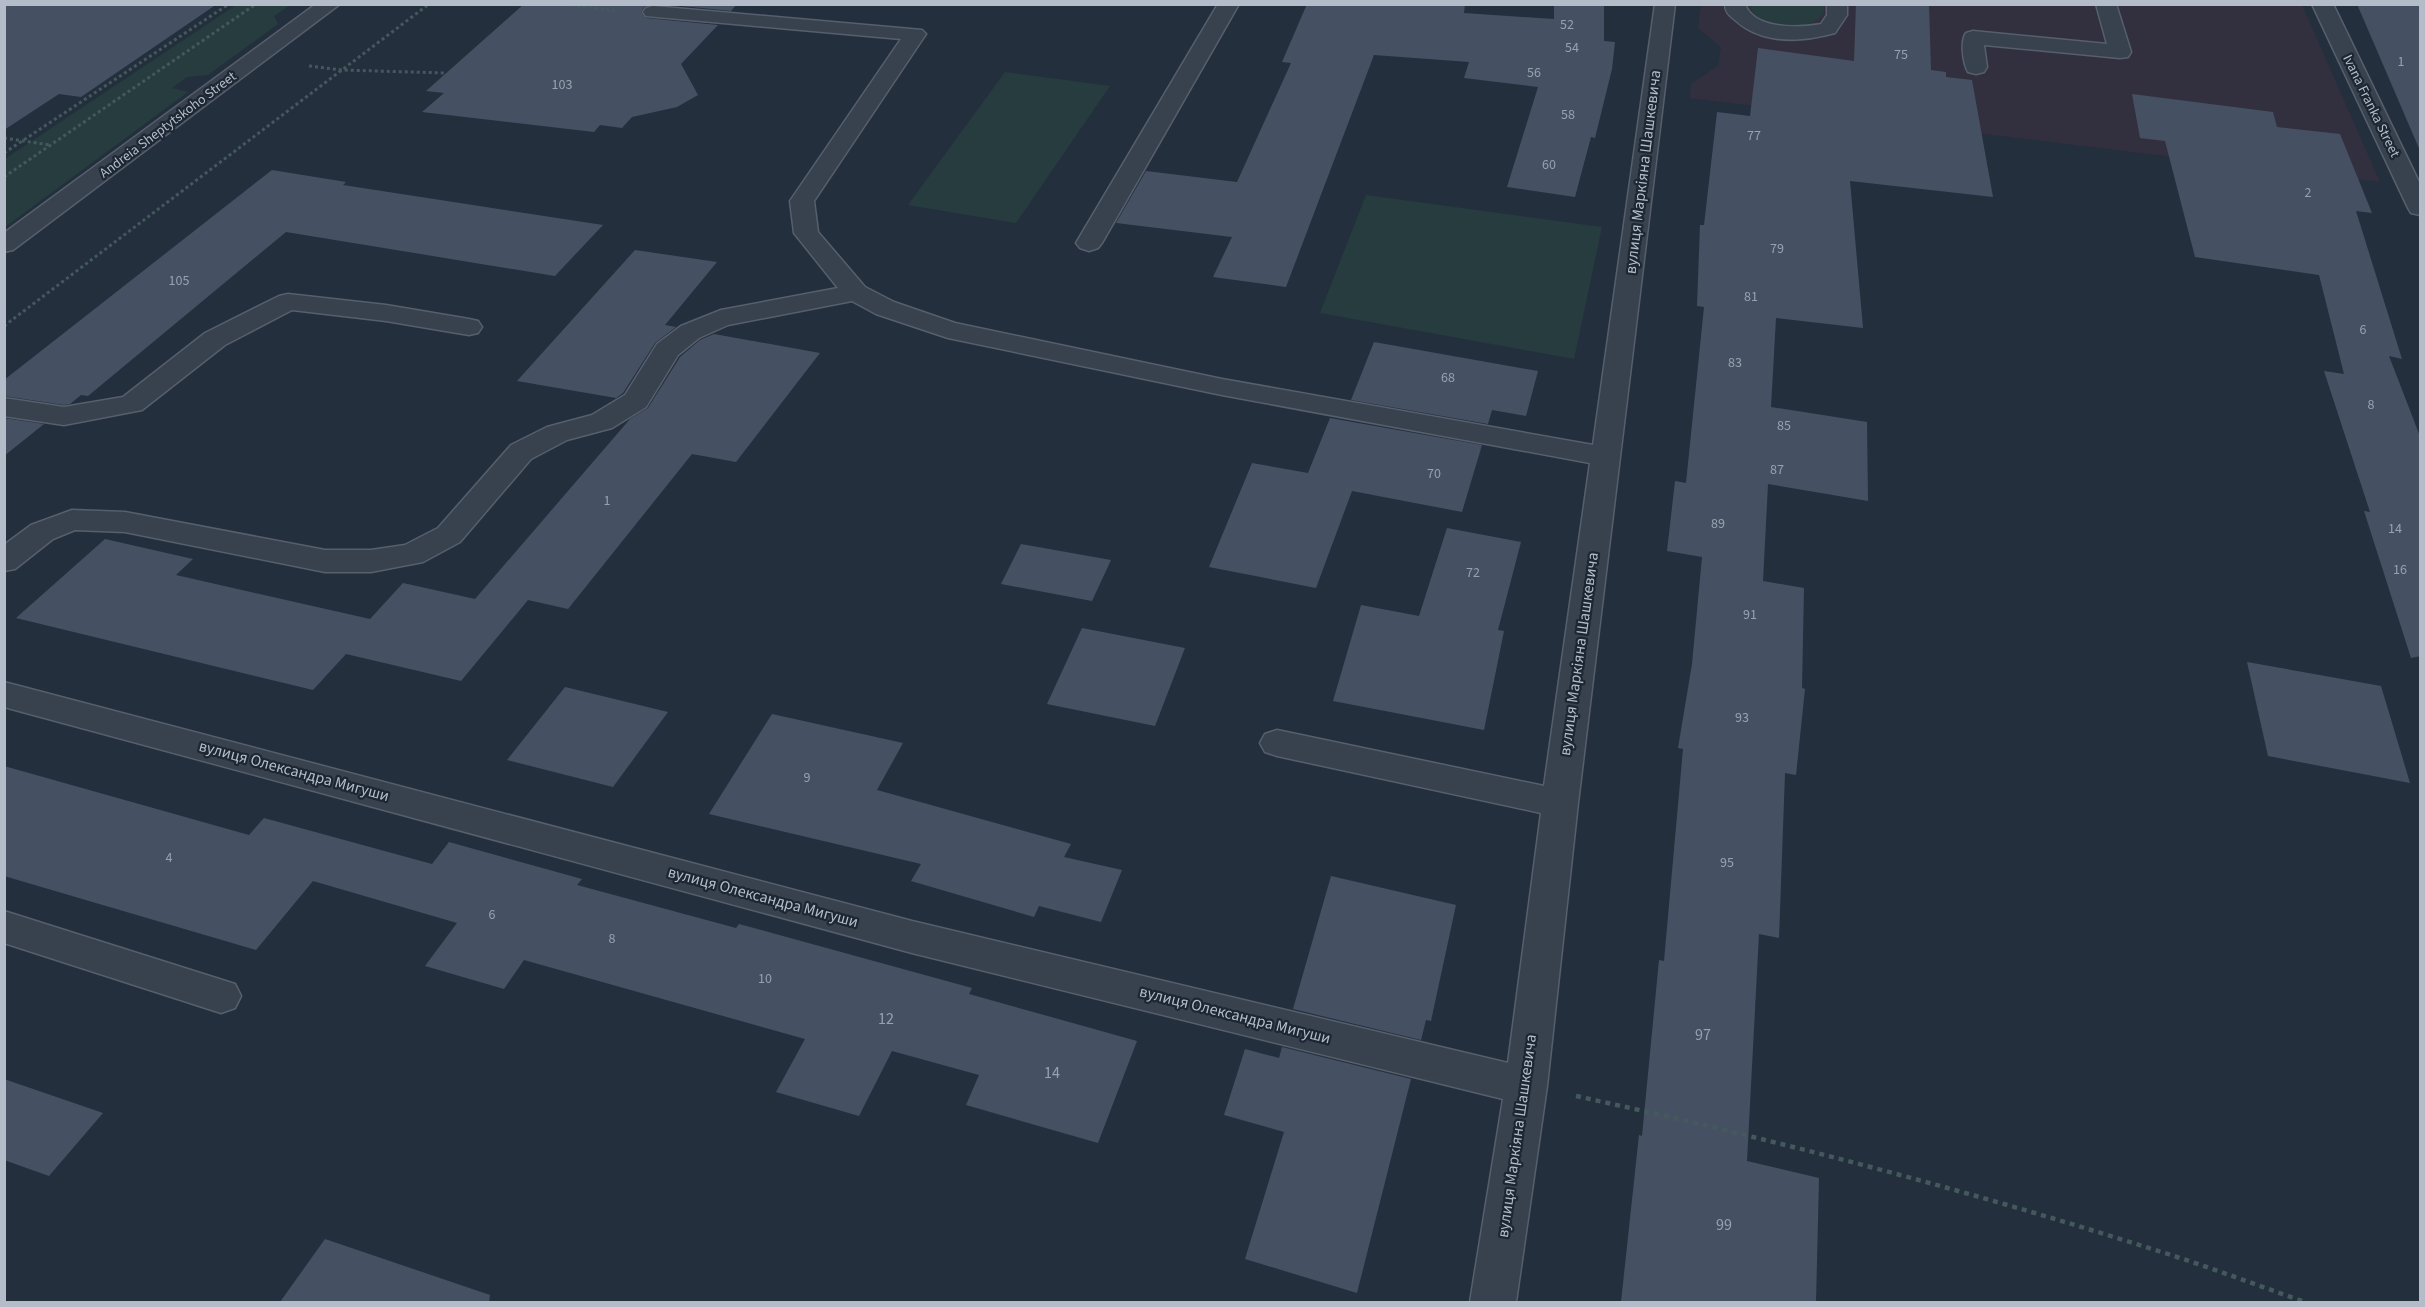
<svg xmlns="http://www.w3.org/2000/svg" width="2425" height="1307" font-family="'Source Sans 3',sans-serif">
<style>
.medical{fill:#32303f}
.green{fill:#263c3f}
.building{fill:#455162}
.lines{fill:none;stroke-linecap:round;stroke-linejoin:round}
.minor-casing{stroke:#565f6c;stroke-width:3}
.path-far1{stroke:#44595c;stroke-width:3;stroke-dasharray:3 3;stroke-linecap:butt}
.path{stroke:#44595c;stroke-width:4.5;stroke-dasharray:5 5;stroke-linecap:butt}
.minor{fill:#38414e;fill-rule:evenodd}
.labels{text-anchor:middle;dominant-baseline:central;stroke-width:4.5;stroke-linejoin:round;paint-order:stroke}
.number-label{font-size:14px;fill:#98a1af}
.far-street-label{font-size:14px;fill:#b4bcc9;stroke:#1d2633}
.street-label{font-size:16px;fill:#b4bcc9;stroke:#1d2633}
.near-number-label{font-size:16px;fill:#98a1af}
</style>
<rect width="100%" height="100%" fill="#242f3e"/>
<polygon class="medical" points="1701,5 2302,5 2380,182 1690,98 1691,84 1718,66 1721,47 1698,28"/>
<g class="green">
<path d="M1750,4h74c4,31 -71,30 -74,0z"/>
<polygon points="236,5 290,5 274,16 278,24 208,75 187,77 172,88 188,92 5,227 5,159"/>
<polygon points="1005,72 1110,86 1016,223 908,205"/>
<polygon points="1366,195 1602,227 1574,359 1320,313"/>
</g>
<g class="building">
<polygon points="4,4 217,4 81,97 59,94 4,130"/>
<polygon points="524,4 650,4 644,7 641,12 646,18 718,25 681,64 698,95 677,107 632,117 622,128 600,125 594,132 422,112 444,93 426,91"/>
<polygon points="662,4 737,4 731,11"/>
<polygon points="1307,4 1465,4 1464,13 1554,19 1554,4 1604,4 1604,41 1615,42 1612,69 1595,138 1591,137 1575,197 1507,187 1538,87 1464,78 1469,62 1374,55 1286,287 1213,277 1232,237 1116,223 1146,171 1237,182 1291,63 1282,62"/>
<polygon points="1856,4 1929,4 1931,70 1946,72 1946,77 1972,80 1993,197 1850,181 1863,328 1776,318 1771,407 1867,422 1868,501 1768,484 1763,581 1804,588 1802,688 1805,689 1796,775 1785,773 1779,938 1759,934 1747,1161 1819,1178 1816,1302 1621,1302 1639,1135 1642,1136 1659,960 1664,961 1683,749 1678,748 1692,664 1702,557 1667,551 1675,481 1686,483 1704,307 1697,306 1700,225 1704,225 1717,112 1750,116 1758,48 1854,61"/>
<polygon points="2357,4 2421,4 2421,153"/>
<polygon points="2132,94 2273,112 2277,127 2340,134 2372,213 2356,211 2402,359 2389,356 2421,439 2421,656 2411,658 2364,511 2370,512 2324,371 2344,374 2319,275 2195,257 2165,141 2140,138"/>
<polygon points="272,170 346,182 343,185 603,225 555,276 286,232 88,396 81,395 70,404 64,405 4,396 4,380"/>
<polygon points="635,250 717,262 665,325 676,327 655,343 623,393 616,398 517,381"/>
<polygon points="714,334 820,353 736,462 692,454 568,609 528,600 461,681 346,654 313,690 16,618 105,539 193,559 176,575 370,619 403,583 475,599 630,419 648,408 680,357 700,340"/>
<polygon points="1374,342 1538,371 1526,416 1492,410 1488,424 1351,400"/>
<polygon points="4,418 44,424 4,456"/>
<polygon points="1330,418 1482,445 1462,512 1352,491 1316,588 1209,567 1252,463 1308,473"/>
<polygon points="1447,528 1521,542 1498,630 1504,631 1484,730 1333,701 1361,605 1419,616"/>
<polygon points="1021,544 1111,560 1092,601 1001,584"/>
<polygon points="1082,628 1185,648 1155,726 1047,704"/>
<polygon points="2247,662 2381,686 2410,783 2268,756"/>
<polygon points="565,687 668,712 613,787 507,760"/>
<polygon points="772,714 903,743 877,790 1071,844 1064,857 1122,870 1101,922 1039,906 1034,917 911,881 921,864 709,814"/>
<polygon points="4,766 249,835 264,818 432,864 449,842 582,879 577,885 736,928 739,924 972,988 969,994 1137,1041 1098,1143 966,1105 979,1075 892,1051 859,1116 776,1092 805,1039 524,960 504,989 425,966 457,923 313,881 256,950 4,876"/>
<polygon points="1331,876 1456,905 1431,1021 1426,1020 1421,1040 1293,1009"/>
<polygon points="1282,1047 1411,1079 1357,1293 1245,1259 1284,1132 1224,1115 1245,1049 1279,1058"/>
<polygon points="4,1079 103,1113 49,1176 4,1160"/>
<polygon points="325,1239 490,1295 489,1302 280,1302"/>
</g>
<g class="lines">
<defs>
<g id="minor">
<polygon points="316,4 340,4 13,250 4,252 4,233"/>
<polygon points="1218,4 1239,4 1102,243 1098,248 1089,251 1080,248 1076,243"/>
<polygon points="1655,4 1675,4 1578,803 1547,1086 1516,1302 1470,1302 1503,1099 912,953 4,707 4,682 912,921 1508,1063 1541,813 1277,756 1265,752 1260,743 1265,734 1277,730 1544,786 1590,463 1222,395 948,338 876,314 852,301 728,325 699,338 678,355 646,407 612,428 567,440 531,459 460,542 423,562 371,572 325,572 125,532 75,530 53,539 15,569 4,571 4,545 31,525 72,510 125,512 325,550 371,550 405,545 438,528 511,445 547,427 592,415 625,395 657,344 681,326 721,310 838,288 794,233 790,201 901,39 646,16 643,12 646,8 653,6 922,30 926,34 814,201 818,232 865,287 894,302 955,323 1222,379 1593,445"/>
<path d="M1725,4h20c9,26 54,24 76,20l6,-9v-11h20v11l-12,18c-33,9 -73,12 -100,-13 -6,-5 -10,-8 -10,-16z"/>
<path d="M2096,4h20l15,48 -3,5 -8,1 -136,-13 3,22 -3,5 -8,2 -8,-2c-5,-9 -8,-31 -2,-39l7,-2 134,13z"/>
<polygon points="2312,4 2333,4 2420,184 2420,215 2411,213 2408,208"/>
<polygon points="288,294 386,305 469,319 478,321 482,327 478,333 469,335 386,321 292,310 225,345 142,410 64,425 4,416 4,398 64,407 123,397 205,333 279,296"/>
<polygon points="4,911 235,984 241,996 235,1008 221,1013 4,943"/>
</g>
</defs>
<use href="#minor" class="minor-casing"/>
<g class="path-far1">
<polyline points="565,4 615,11"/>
<polyline points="309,66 342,70 445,73"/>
<polyline points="4,138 50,145"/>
<polyline points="4,153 229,4"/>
<polyline points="4,177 256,4"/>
<polyline points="4,326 429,4"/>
</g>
<path class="path" d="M1576,1096c202,44 403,97 601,161 43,14 85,30 128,45"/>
<use href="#minor" class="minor"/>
</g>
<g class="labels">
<g class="number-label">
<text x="1567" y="25">52</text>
<text x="1572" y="48">54</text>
<text x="1901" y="55">75</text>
<text x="2401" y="62">1</text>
<text x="1534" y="73">56</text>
<text x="562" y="85">103</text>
<text x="1568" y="115">58</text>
<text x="1754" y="136">77</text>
<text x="1549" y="165">60</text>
<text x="2308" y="193">2</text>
<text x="1777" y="249">79</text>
<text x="179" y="281">105</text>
<text x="1751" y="297">81</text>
<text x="2363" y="330">6</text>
<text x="1735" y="363">83</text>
<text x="1448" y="378">68</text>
<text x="2371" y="405">8</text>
<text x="1784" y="426">85</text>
<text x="1777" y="470">87</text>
<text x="1434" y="474">70</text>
<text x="607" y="501">1</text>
<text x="1718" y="524">89</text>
<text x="2395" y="529">14</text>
<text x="2400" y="570">16</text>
<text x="1473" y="573">72</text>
<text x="1750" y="615">91</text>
<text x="1742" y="718">93</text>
<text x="807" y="778">9</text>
<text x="169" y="858">4</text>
<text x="1727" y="863">95</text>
<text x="492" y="915">6</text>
<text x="612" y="939">8</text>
<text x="765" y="979">10</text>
</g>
<g class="far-street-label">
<text transform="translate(2371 106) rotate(64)">Ivana Franka Street</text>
<text transform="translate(168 125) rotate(-37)">Andreia Sheptytskoho Street</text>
</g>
<g class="street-label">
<text transform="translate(1643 172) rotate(-83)">вулиця Маркіяна Шашкевича</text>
<text transform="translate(1579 654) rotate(-82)">вулиця Маркіяна Шашкевича</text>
<text transform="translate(294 771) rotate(15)">вулиця Олександра Мигуши</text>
<text transform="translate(763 897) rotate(15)">вулиця Олександра Мигуши</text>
<text transform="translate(1235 1015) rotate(14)">вулиця Олександра Мигуши</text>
<text transform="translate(1517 1136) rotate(-82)">вулиця Маркіяна Шашкевича</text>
</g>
<g class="near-number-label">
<text x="886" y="1019">12</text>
<text x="1703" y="1035">97</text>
<text x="1052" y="1073">14</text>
<text x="1724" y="1225">99</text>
</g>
</g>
<rect width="2425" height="1307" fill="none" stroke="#b4bcc9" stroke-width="12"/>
</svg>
